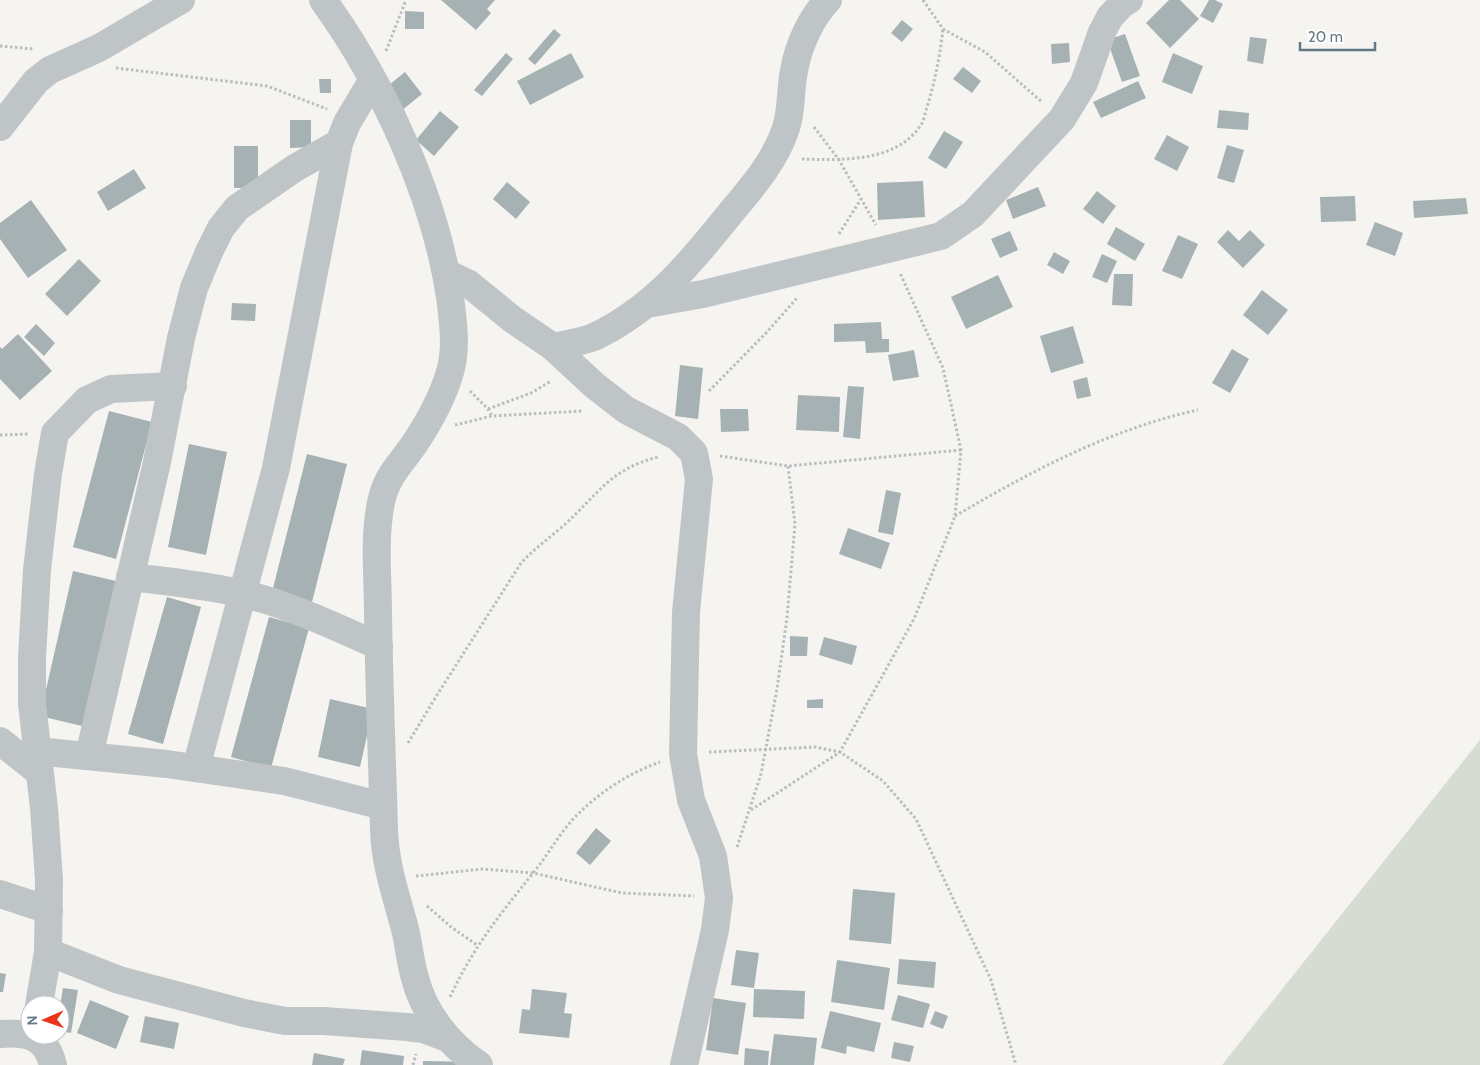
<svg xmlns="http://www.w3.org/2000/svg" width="1480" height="1065" font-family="Cabin,sans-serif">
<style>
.green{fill:#d6dcd1}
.building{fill:#a6b1b4}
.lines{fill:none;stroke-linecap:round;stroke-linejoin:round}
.path{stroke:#b9bdbf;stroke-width:3;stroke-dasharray:2.5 2.5;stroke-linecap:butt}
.minor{stroke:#bfc5c7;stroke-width:28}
</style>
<rect width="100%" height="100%" fill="#f5f4f0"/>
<polygon class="green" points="1480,740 1480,1065 1222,1065"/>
<g class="building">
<polygon points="441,0 495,0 487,9 491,13 476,30"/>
<polygon points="1169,0 1180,0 1199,19 1170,48 1146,23"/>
<polygon points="1209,0 1215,0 1223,4 1213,23 1200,16"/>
<polygon points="405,11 424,12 424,29 405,29"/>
<polygon points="902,20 913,29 902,42 891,33"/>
<polygon points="554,29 561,35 535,65 528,59"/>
<polygon points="1125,34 1140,76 1122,82 1107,40"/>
<polygon points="1250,37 1267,39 1263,64 1247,61"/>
<polygon points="1069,43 1070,62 1052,64 1051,44"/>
<polygon points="506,53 513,59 482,96 474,90"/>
<polygon points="571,53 584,77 530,105 517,81"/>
<polygon points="1173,53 1203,66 1192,94 1162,82"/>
<polygon points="963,67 981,81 972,93 953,79"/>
<polygon points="405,72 422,94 401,111 384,89"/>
<polygon points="319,79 331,79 331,93 320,93"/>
<polygon points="1138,81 1146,98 1101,118 1093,102"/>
<polygon points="1219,110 1249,113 1248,130 1217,128"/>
<polygon points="440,111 459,127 434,156 416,140"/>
<polygon points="290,120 311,120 311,147 290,148"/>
<polygon points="944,131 963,142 946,169 928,158"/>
<polygon points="1167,135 1189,147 1177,171 1154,159"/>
<polygon points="1227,145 1244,150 1234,183 1217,178"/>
<rect x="234" y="146" width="24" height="42"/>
<polygon points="134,169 146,188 108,211 97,192"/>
<polygon points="923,181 925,217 878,220 877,183"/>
<polygon points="507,182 530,202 516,219 493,199"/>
<polygon points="1038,187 1046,206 1013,219 1006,200"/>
<polygon points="1097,191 1116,206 1103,224 1083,209"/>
<polygon points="1355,196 1356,221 1321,222 1320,197"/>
<polygon points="1466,198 1468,214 1414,218 1413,201"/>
<polygon points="31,200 67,250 28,278 0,239 0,223"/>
<polygon points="1375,222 1403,233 1395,256 1366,245"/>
<polygon points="1116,227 1145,244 1135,261 1107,244"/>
<polygon points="1228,230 1239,241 1250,230 1265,245 1243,268 1217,242"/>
<polygon points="1010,231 1018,250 1000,258 991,239"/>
<polygon points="1178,235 1198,244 1182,279 1162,271"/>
<polygon points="1054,252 1070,261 1063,274 1047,265"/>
<polygon points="1102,254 1117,261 1107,283 1092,277"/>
<polygon points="79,259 101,281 67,316 45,294"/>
<polygon points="1114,274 1133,274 1132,306 1112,305"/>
<polygon points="998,275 1013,307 966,329 951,297"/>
<polygon points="1262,290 1288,310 1268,335 1243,315"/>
<polygon points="232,303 256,304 255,321 231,320"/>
<polygon points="881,322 882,339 889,339 889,352 866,353 865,341 834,342 834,324"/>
<polygon points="36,324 55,343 44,356 24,337"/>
<polygon points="1073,326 1084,363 1051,373 1040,336"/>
<polygon points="18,334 52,371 20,400 0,379 0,347 2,349"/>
<polygon points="1232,349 1249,359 1230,393 1212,383"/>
<polygon points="914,350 919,377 893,381 888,355"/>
<polygon points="680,365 703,368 698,419 675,416"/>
<polygon points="1087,377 1091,396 1077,399 1073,381"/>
<polygon points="848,386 864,387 860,439 843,437"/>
<polygon points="798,395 840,397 839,432 796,430"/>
<polygon points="720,409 748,409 749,431 721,432"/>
<polygon points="109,411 152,422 116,559 73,547"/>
<polygon points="189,444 227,452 206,555 168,547"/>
<polygon points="307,454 347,464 312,602 272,592"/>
<polygon points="886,490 901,493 893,535 878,532"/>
<polygon points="848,528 890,543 881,569 839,554"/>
<polygon points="73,571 116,581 82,726 40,716"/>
<polygon points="167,597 201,607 163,744 128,734"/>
<polygon points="269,617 309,628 271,768 231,757"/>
<polygon points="790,636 808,637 807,656 790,656"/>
<polygon points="824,637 857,646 852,665 819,655"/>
<polygon points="330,699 373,709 360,767 318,757"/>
<polygon points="823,699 823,708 807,708 807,700"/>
<polygon points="596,828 611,841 590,865 576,853"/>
<polygon points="853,889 895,893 891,944 849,940"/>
<polygon points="736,950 759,953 754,988 731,985"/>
<polygon points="899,959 936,962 934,988 897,984"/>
<polygon points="837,960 890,968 884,1010 831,1002"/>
<polygon points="0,973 6,974 3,992 0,992"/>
<polygon points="63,988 78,990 71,1033 60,1031 60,1006"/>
<polygon points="532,989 567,993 564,1013 572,1014 569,1038 519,1033 522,1009 530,1010"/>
<polygon points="754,989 805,991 804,1019 753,1017"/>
<polygon points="898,995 930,1004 923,1028 891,1020"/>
<polygon points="713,998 746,1003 738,1055 706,1050"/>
<polygon points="90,1000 129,1016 116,1049 77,1033"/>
<polygon points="830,1011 881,1023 874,1052 847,1046 846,1054 821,1048"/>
<polygon points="935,1011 948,1016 943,1029 930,1024"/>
<polygon points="145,1016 179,1023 174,1049 140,1042"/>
<polygon points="774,1034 817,1038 814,1065 770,1065"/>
<polygon points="894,1042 914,1046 910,1062 891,1058"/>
<polygon points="745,1048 769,1051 768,1065 744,1065"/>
<polygon points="362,1050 404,1056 403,1065 360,1065"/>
<polygon points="314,1053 345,1059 343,1065 312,1065"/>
<polygon points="423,1061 480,1062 480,1065 423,1065"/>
</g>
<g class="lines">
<g class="path">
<polyline points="923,0 943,29 985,52 1042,102"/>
<polyline points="0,46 34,49"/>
<polyline points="386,51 406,0"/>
<polyline points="116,68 267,86 327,109"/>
<polyline points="814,127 839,160 876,225"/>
<path d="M802,159c39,1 94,4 119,-34 3,-4 4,-12 6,-18 8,-26 13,-51 16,-78"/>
<polyline points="839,234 861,199"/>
<polyline points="470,391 488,409 492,416"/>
<polyline points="709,391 766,333 797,298"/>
<polyline points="488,409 531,393 551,381"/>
<polyline points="455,425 492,416 583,411"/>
<polyline points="0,435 29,434"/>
<polyline points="720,456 788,466 961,450"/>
<path d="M955,516c77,-45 155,-87 243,-106"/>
<path d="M408,743l29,-48 84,-132c13,-14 27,-24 41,-36 36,-32 46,-57 96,-70"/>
<polyline points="709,752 815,747 840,752 883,781 916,819 991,980 1016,1065"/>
<polyline points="751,810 840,752 914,619 955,516 961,450 943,368 900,273"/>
<polyline points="737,847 761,774 777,689 787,618 795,524 788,466"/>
<polyline points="416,876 483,869 533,873 622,893 694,896"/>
<polyline points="427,906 451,927 477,945"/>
<path d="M450,997c24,-51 49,-81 83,-124 15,-18 27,-41 44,-58 23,-23 52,-42 83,-53"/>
<polyline points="413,1065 416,1054"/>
</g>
<g class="minor">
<path d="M323,0c60,83 112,196 127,297 3,24 7,51 0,75 -7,24 -21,50 -35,71 -16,24 -30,33 -35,65 -6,34 -2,71 -2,105 1,72 4,144 6,216 1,36 12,66 21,100 4,16 5,33 10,49 9,36 34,66 64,87"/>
<polyline points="0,127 36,81 50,70 99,48 181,0"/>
<polyline points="446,273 469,284 512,319 553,347 594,385 626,410 678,437 694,453 699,479 686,612 683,754 691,800 713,856 719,898 715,930 684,1065"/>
<polyline points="647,304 703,294 941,236 973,214 1062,119 1084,83 1102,32 1110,17 1121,5 1129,0"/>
<path d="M553,347c14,-3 28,-5 41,-10 61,-29 98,-76 139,-127 21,-25 43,-51 53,-82 6,-18 4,-38 8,-57 4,-25 17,-53 34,-71"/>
<path d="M130,577c37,4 74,8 110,16 48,11 94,33 139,53"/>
<polyline points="0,741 39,772"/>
<polyline points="36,751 167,764 284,781 383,806"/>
<polyline points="89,756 157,462 181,338 194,288 209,252 221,228 237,208 295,168 339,143 347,123 372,81"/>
<polyline points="196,768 276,468 339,143"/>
<polyline points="0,894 49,910"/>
<polyline points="48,952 119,980 244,1013 285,1021 324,1021 407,1027 423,1029 447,1038"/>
<polyline points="39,1005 48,952 49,880 44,808 32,704 32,657 37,570 48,474 55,433 87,400 111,389 173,386"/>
<path d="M0,1034c28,-2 46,2 53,31"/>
</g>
</g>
<g transform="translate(45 1020) rotate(268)"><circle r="24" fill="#ffffff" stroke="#c0c9cd"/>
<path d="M0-4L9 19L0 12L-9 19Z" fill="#ea351b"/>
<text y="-8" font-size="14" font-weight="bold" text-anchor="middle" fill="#627883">N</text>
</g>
<path d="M1300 42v8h75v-8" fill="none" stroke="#627883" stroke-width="2.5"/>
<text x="1308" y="42" font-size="15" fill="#627883" stroke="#ffffff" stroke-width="4" paint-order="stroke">20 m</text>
</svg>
